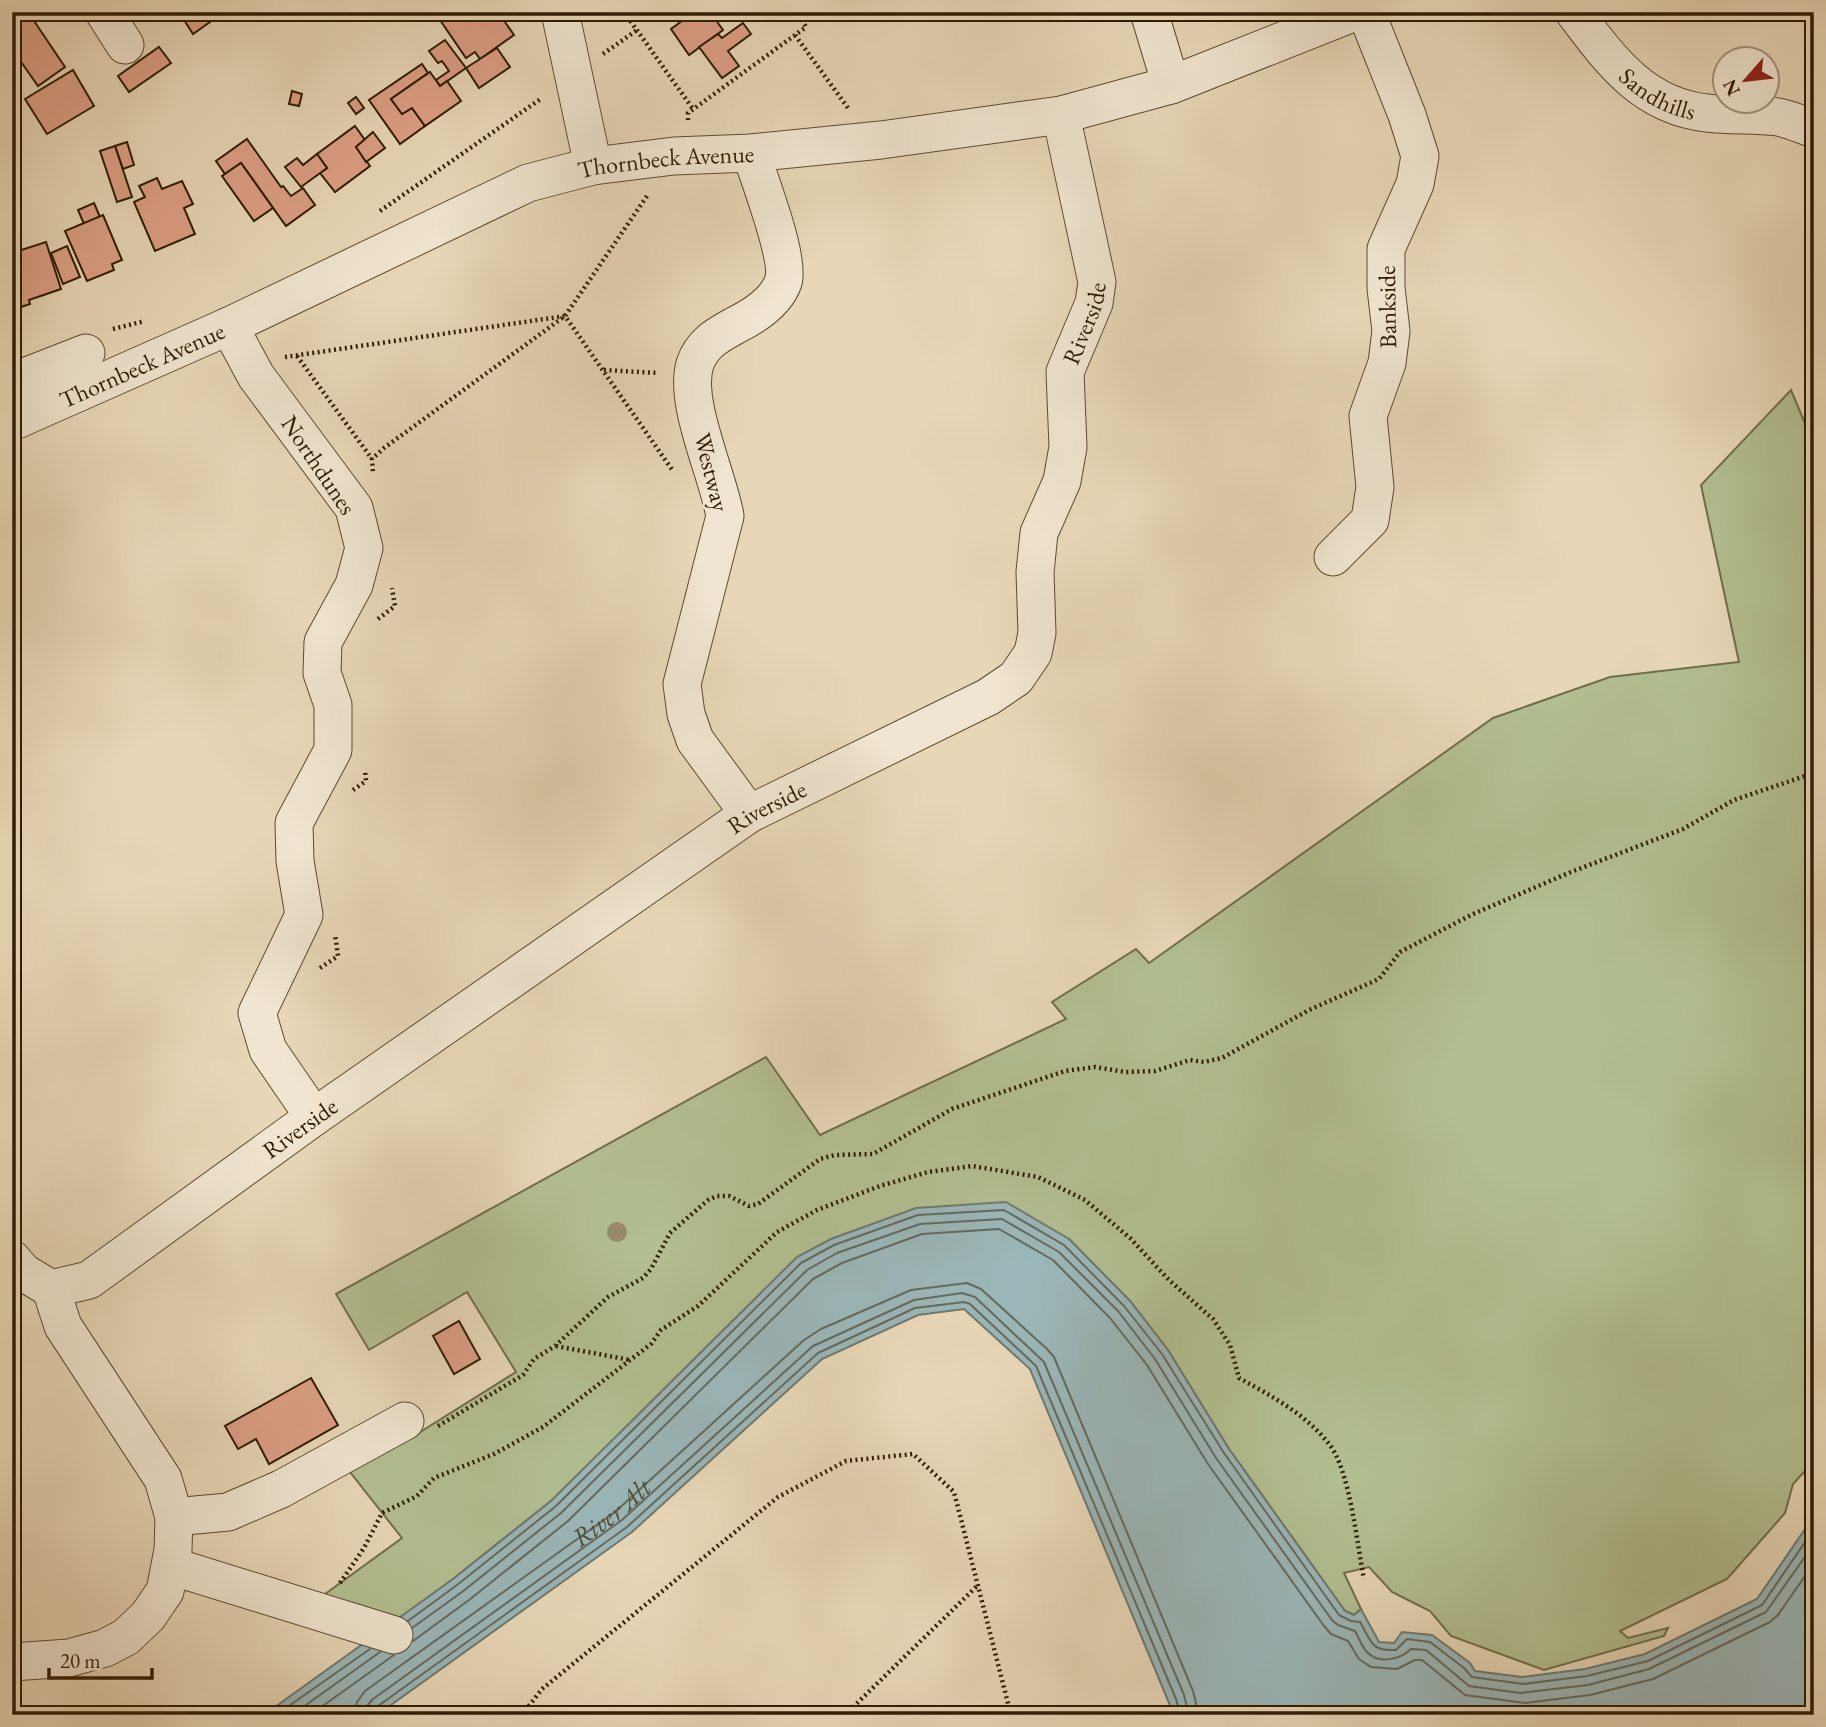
<svg xmlns="http://www.w3.org/2000/svg" width="1826" height="1727" font-family="'EB Garamond',serif">
<style>
.green{fill:#b2bf91;stroke:#706e4a;stroke-width:2}
.water{fill:#9bb7b9;stroke:#6f7970;stroke-width:2}
.lines{fill:none;stroke-linecap:round;stroke-linejoin:round}
.shore{stroke:#646a5e;stroke-width:2}
.building{fill:#dd9f86;stroke:#2e1c02;stroke-width:2}
.minor-casing{stroke:#5c4b2f;stroke-width:39}
.path{stroke:#2e1c02;stroke-width:4.5;stroke-dasharray:2 3.5;stroke-linecap:butt}
.minor{stroke:#f0e5d0;stroke-width:37}
.tree{fill:#988b6b}
.labels{text-anchor:middle;dominant-baseline:central;stroke-width:5;stroke-linejoin:round;paint-order:stroke}
.street-label{font-size:24px;fill:#2e1c02;stroke:#f0e5d0}
.water-label{font-size:26px;font-style:italic;fill:#4f4a39;stroke:#f0e5d0}
</style>
<rect width="100%" height="100%" fill="#e8d7b7"/>
<filter id="stains"><feTurbulence type="fractalNoise" baseFrequency=".00286" numOctaves="4"/><feColorMatrix values="0 0 0 0 .2 0 0 0 0 .09 0 0 0 0 .02 0 0 0 .5 -.17"/></filter>
<radialGradient id="worn" r=".72"><stop offset=".6" stop-color="#630" stop-opacity="0"/><stop offset="1" stop-color="#630" stop-opacity=".3"/></radialGradient>
<polygon class="green" points="1791,390 1814,445 1814,1461 1793,1484 1785,1513 1727,1579 1620,1631 1628,1638 1668,1628 1664,1636 1544,1670 1451,1636 1430,1611 1392,1592 1369,1567 1344,1573 1361,1609 1354,1615 1345,1611 1229,1449 1168,1350 1130,1301 1069,1239 633,1422 551,1501 453,1579 392,1624 314,1602 402,1538 350,1472 417,1434 516,1372 467,1292 369,1350 336,1294 766,1057 820,1135 1066,1019 1052,1002 1136,949 1149,963 1493,718 1610,677 1739,662 1701,485"/>
<polygon class="water" points="1006,1202 1069,1239 1130,1301 1168,1350 1229,1449 1345,1611 1354,1615 1361,1609 1379,1642 1394,1643 1402,1632 1432,1635 1470,1663 1475,1671 1522,1677 1585,1669 1645,1654 1757,1599 1814,1516 1814,1715 1174,1715 1030,1369 964,1309 918,1315 822,1359 632,1532 377,1715 264,1715 453,1579 551,1501 797,1257 831,1239 916,1208"/>
<g class="lines">
<g class="shore">
<path d="M408,1621l49,-36 99,-79 245,-243 33,-18 84,-30 86,-5 60,35 60,61 38,48 62,99 115,162 12,6 9,1c12,20 10,29 36,28l11,-11 23,3 34,26 8,9 51,7 64,-8 61,-15 114,-56 52,-76"/>
<path d="M412,1628l50,-36 99,-79 246,-243 30,-17 83,-29 82,-5 57,33 59,59 37,48 61,99 116,162 6,5 17,6c4,7 7,16 12,21 12,13 34,7 44,-3l15,1 43,36 51,7 68,-8 61,-16 117,-57 48,-68"/>
<polyline points="413,1641 469,1600 568,1521 813,1279 842,1263 922,1234 999,1229 1053,1260 1110,1318 1147,1365 1208,1464 1324,1626 1331,1634 1348,1641 1359,1659 1371,1667 1397,1669 1415,1660 1422,1660 1465,1695 1525,1703 1590,1695 1653,1679 1770,1622 1778,1615 1814,1563"/>
<polyline points="276,1715 370,1649"/>
<polyline points="292,1715 380,1652"/>
<polyline points="310,1715 394,1655"/>
<path id="s1" d="M355,1715l2,-13 8,-11 250,-179 189,-172 17,-11 90,-39 56,-7 14,6 66,60 7,8 139,334 6,24"/>
<polyline points="365,1715 367,1706 373,1699 622,1520 813,1346 914,1300 962,1293 975,1297 1044,1362 1184,1695 1189,1715"/>
<polyline points="374,1715 378,1706 627,1527 818,1353 915,1308 964,1302 970,1304 1036,1366 1176,1699 1180,1715"/>
</g>
</g>
<g class="building">
<polygon points="12,12 28,12 65,67 38,86 12,49"/>
<polygon points="179,12 224,12 193,34"/>
<polygon points="450,12 498,12 514,35 480,59 475,52 466,58 440,20"/>
<polygon points="675,12 693,12 681,21"/>
<polygon points="694,12 710,12 723,30 689,55 671,29"/>
<polygon points="743,23 751,34 728,51 739,66 722,78 699,47 718,34 722,38"/>
<polygon points="445,40 466,68 440,86 436,80 449,71 442,61 438,63 429,51"/>
<polygon points="159,47 171,63 129,92 118,76"/>
<polygon points="497,48 510,67 479,88 466,68"/>
<polygon points="422,64 428,73 391,99 402,114 412,108 425,126 400,144 369,100"/>
<polygon points="73,70 94,106 47,134 25,99"/>
<polygon points="430,72 440,86 447,81 461,101 425,126 412,108 402,114 391,99"/>
<polygon points="292,91 302,94 299,106 289,104"/>
<polygon points="356,97 364,108 356,114 348,103"/>
<polygon points="355,126 365,140 356,147 370,166 335,192 320,173 327,168 317,154"/>
<polygon points="373,132 385,148 366,162 356,147"/>
<polygon points="247,139 281,187 283,186 291,196 303,188 315,205 286,226 241,163 225,174 216,161"/>
<polygon points="127,142 134,165 123,169 115,146"/>
<polygon points="115,146 132,197 117,202 100,151"/>
<polygon points="317,154 327,168 301,187 285,167 297,158 303,165"/>
<polygon points="241,163 273,208 254,221 222,176"/>
<polygon points="157,178 162,189 182,181 193,204 184,208 195,234 155,251 134,202 145,197 139,186"/>
<polygon points="94,203 100,217 84,224 78,210"/>
<polygon points="103,215 122,260 112,264 114,270 87,281 65,231"/>
<polygon points="46,242 61,289 29,300 30,304 12,310 12,253"/>
<polygon points="67,246 80,277 63,284 51,253"/>
<polygon points="459,1321 480,1359 454,1374 433,1336"/>
<polygon points="311,1378 338,1425 269,1464 256,1439 238,1449 225,1426"/>
</g>
<g class="lines">
<defs>
<g id="minor">
<polyline points="104,12 125,45"/>
<polyline points="560,12 593,166"/>
<polyline points="1149,12 1171,85"/>
<path id="s2" d="M1574,12c37,49 69,94 133,101 24,3 48,1 71,4 12,2 24,8 36,12"/>
<polyline points="229,326 256,376 354,508 364,548 354,585 323,642 322,673 333,705 333,750 294,823 295,861 304,915 257,1013 268,1050 314,1117"/>
<polyline points="12,382 86,353"/>
<path id="s3" d="M12,422l217,-96 299,-143 65,-17 81,-10 77,-3 130,-13 180,-25 110,-30 184,-73"/>
<polyline points="1333,557 1370,520 1375,487 1368,416 1387,363 1391,331 1386,288 1386,249 1415,184 1420,156 1407,115 1366,12"/>
<path d="M749,814l-54,-74 -9,-26 -4,-30 43,-168c-7,-41 -42,-114 -30,-152 7,-21 23,-29 41,-39 18,-9 40,-23 47,-43 8,-22 -24,-103 -32,-129"/>
<polyline points="12,1259 23,1272 51,1289"/>
<path id="s4" d="M51,1289l38,-9 225,-163 435,-303 239,-117 28,-19 17,-25 4,-20 -2,-61 4,-39 23,-52 6,-34 -3,-75 29,-69 3,-21 -36,-167"/>
<polyline points="174,1517 228,1512 281,1489 405,1421"/>
<polyline points="171,1566 394,1635"/>
<polyline points="12,1662 69,1658 105,1648 126,1637 148,1616 165,1591 173,1550 174,1517 163,1479 63,1326 51,1289"/>
</g>
</defs>
<use href="#minor" class="minor-casing"/>
<g class="path">
<polyline points="624,12 693,109"/>
<polyline points="795,35 848,108"/>
<polyline points="603,54 637,30"/>
<polyline points="688,120 688,113 806,27 797,12"/>
<polyline points="647,196 565,316 673,471"/>
<polyline points="380,211 542,98"/>
<polyline points="113,329 145,321"/>
<polyline points="297,356 372,459"/>
<polyline points="285,357 565,316 384,448 372,459 373,473"/>
<polyline points="604,370 658,373"/>
<polyline points="378,619 395,606 392,588"/>
<polyline points="353,790 366,781 365,770"/>
<polyline points="320,968 338,956 335,934"/>
<polyline points="556,1346 630,1360"/>
<polyline points="438,1426 523,1375 534,1359 555,1346 608,1297 643,1278 651,1269 670,1233 708,1200 717,1196 729,1196 749,1206 758,1204 820,1159 835,1155 873,1154 952,1109 1065,1071 1095,1067 1125,1072 1155,1071 1190,1060 1204,1062 1222,1058 1309,1010 1379,979 1400,952 1473,914 1571,872 1683,829 1734,800 1814,773"/>
<path d="M340,1583l24,-35 18,-35 35,-17 17,-18 60,-24 49,-27 108,-83 10,-14 37,-24 79,-74 40,-22 63,-24 48,-14 44,-6 66,11 47,23 45,38 39,42 44,39 17,26 9,33c31,17 68,37 90,66 21,26 28,101 35,135"/>
<polyline points="522,1715 542,1689 778,1497 846,1461 913,1454 954,1492 1011,1715"/>
<polyline points="845,1715 977,1586"/>
</g>
<use href="#minor" class="minor"/>
</g>
<circle class="tree" cx="617" cy="1232" r="10"/>
<g class="labels">
<g class="street-label">
<text stroke="none"><textPath href="#s2" startOffset="119">Sandhills</textPath></text>
<text stroke="none"><textPath href="#s3" startOffset="709">Thornbeck Avenue</textPath></text>
<text transform="translate(1387 307) rotate(-91)">Bankside</text>
<text stroke="none"><textPath href="#s4" startOffset="1517">Riverside</textPath></text>
<text stroke="none"><textPath href="#s3" startOffset="142">Thornbeck Avenue</textPath></text>
<text transform="translate(319 465) rotate(56)">Northdunes</text>
<text transform="translate(712 472) rotate(76)">Westway</text>
<text stroke="none"><textPath href="#s4" startOffset="866">Riverside</textPath></text>
<text stroke="none"><textPath href="#s4" startOffset="299">Riverside</textPath></text>
</g>
<g class="water-label">
<text stroke="none"><textPath href="#s1" startOffset="331">River Alt</textPath></text>
</g>
</g>
<rect width="1826" height="1727" fill="none" stroke="#e8d7b7" stroke-width="42"/>
<rect x="14" y="14" width="1798" height="1699" fill="none" stroke="#2e1c02" stroke-width="3.5"/>
<rect x="21" y="21" width="1784" height="1685" fill="none" stroke="#2e1c02" stroke-width="2"/>
<g transform="translate(1746 80) rotate(242)"><circle r="33" fill="#f0e5d0" stroke="#a2957e" stroke-width="2"/>
<path d="M0-5L12 26L0 18L-12 26Z" fill="#8f2418"/>
<text y="-10" font-size="19" font-weight="bold" text-anchor="middle" fill="#2e1c02">N</text>
</g>
<path d="M49 1668v10h103v-10" fill="none" stroke="#2e1c02" stroke-width="3.5"/>
<text x="60" y="1668" font-size="21" fill="#2e1c02" stroke="#f0e5d0" stroke-width="5" paint-order="stroke">20 m</text>
<rect width="100%" height="100%" filter="url(#stains)"/>
<rect width="100%" height="100%" fill="url(#worn)"/>
</svg>
